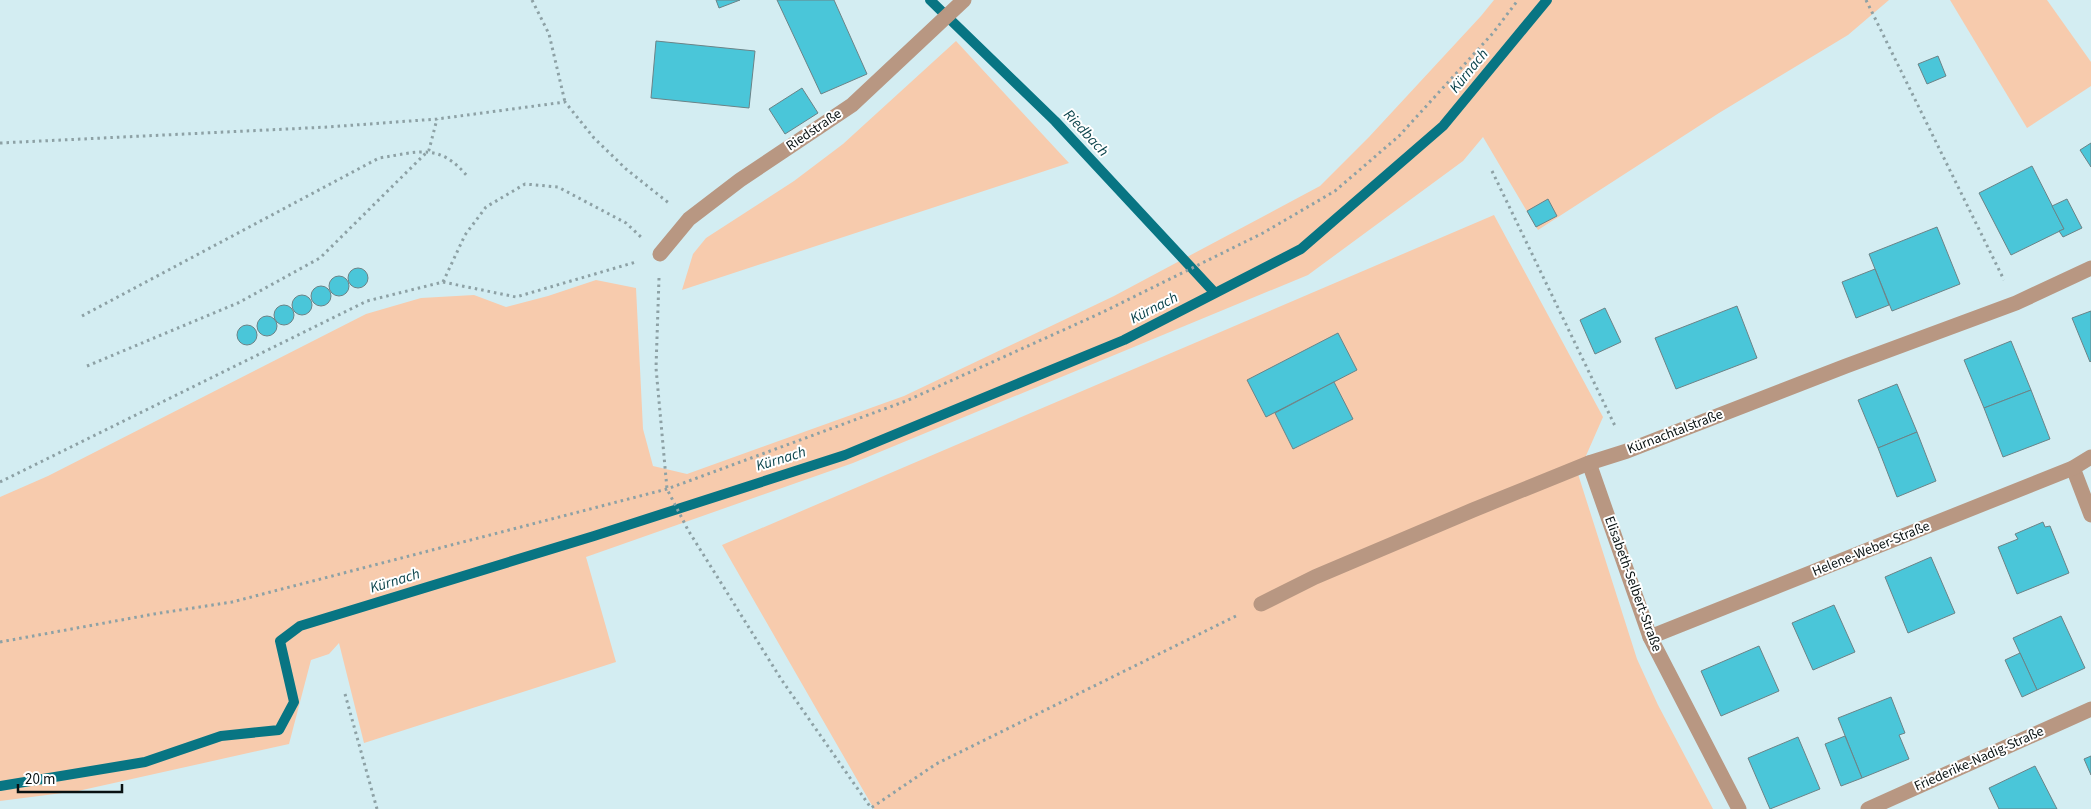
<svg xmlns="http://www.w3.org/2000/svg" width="2091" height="809" font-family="'Source Sans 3',sans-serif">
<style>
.green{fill:#f7cbad}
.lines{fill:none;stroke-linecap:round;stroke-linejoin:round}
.stream{stroke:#087583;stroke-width:10}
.building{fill:#4ac6d9;stroke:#6b8387}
.path{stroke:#8da1a5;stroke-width:3;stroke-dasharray:2.5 4;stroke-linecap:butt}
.minor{stroke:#b89782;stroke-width:15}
.labels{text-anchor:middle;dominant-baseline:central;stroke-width:4;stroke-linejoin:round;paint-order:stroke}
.street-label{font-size:14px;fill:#081112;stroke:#fff}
.water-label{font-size:15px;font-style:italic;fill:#0e464e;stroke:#fff}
</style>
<rect width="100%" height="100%" fill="#d3edf2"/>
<g class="green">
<polygon points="1494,0 1889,0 1848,35 1719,113 1538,230 1483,137 1463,161 1308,275 853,463 586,557 616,662 364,743 339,643 329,654 311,660 289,744 78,791 0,801 0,497 48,476 366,314 421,298 474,295 506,307 548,296 596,280 636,288 643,429 653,466 687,474 904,396 1114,296 1320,186 1369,137 1481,16"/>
<polygon points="1950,0 2047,0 2091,62 2091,86 2027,128"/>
<polygon points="956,41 1069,163 682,290 693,254 706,238 794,181 843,144"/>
<polygon points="1494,215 1603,417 1578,474 1637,659 1658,705 1713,809 874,809 722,545"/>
</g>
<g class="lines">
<g class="stream">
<polyline points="930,0 1055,121 1214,292"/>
<polyline points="0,786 145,762 221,736 279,730 294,702 280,641 300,626 594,536 845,455 1124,340 1301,249 1443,126 1547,0"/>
</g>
</g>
<g class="building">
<polygon points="716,0 740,0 719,8"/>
<polygon points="777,0 834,0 867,74 821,94"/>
<polygon points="656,41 755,51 749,108 651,98"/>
<polygon points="1938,56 1946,76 1927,84 1918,64"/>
<polygon points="802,88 818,113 785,134 769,109"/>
<polygon points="2091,143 2091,167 2080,150"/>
<polygon points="2032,166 2064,229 2011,255 1979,193"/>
<polygon points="1548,199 1557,216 1536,227 1527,211"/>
<polygon points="2067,199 2082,228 2063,237 2059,231 2064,229 2052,206"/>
<polygon points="1937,227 1960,284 1892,311 1869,254"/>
<circle cx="358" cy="278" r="10"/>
<polygon points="1875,269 1889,305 1856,318 1842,282"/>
<circle cx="339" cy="286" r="10"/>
<circle cx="321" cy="296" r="10"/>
<circle cx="302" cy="305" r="10"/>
<circle cx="284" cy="315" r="10"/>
<polygon points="1737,306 1757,358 1676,389 1655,338"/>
<polygon points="1605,308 1621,342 1595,354 1580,320"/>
<polygon points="2091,311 2091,361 2090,362 2072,318"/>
<circle cx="267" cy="326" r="10"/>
<circle cx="247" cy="335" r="10"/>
<polygon points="1338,333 1357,370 1266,417 1247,380"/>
<polygon points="2011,341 2031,390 1984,408 1964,360"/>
<polygon points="1334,382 1353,419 1293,449 1275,413"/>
<polygon points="1897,384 1917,432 1878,448 1858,400"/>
<polygon points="2031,390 2050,439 2003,457 1984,408"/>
<polygon points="1917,432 1936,481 1897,497 1878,448"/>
<polygon points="2043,522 2045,527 2050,526 2069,573 2017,594 1998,547 2018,539 2015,534"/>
<polygon points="1931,557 1955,613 1908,633 1885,577"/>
<polygon points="1834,605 1855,652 1813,670 1792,623"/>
<polygon points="2061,616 2085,668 2037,690 2013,638"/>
<polygon points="1759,646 1779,691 1721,716 1701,671"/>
<polygon points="2020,653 2037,690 2022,697 2005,660"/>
<polygon points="1891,697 1905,733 1899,735 1909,759 1862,778 1838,718"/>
<polygon points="1845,736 1862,778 1841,786 1825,744"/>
<polygon points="1798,737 1820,789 1770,809 1748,758"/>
<polygon points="2091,756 2091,775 2084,759"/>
<polygon points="2035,766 2057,809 1999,809 1989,788"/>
</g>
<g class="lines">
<g class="path">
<polyline points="532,0 549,34 565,102"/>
<polyline points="1866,0 2004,280"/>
<polyline points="0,143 328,127 437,119 565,102 594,138 626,169 670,204"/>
<polyline points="1492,171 1616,428"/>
<polyline points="659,278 656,368 667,489 688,530 781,679 871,808 936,764 1238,615"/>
<polyline points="443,282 465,235 486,207 525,184 558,187 626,223 642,238"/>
<path d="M82,316l297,-158c40,-6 60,-16 89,19"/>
<polyline points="87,366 238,303 320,258 429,150 437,119"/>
<polyline points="0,482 367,301 443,282 516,297 636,262"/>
<polyline points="0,642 154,614 232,602 667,489 906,401 1101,313 1263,233 1335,191 1399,136 1493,33 1518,0"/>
<polyline points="345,694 377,809"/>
</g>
<g class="minor">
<polyline points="660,254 689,219 740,180 852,105 964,0"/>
<polyline points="1589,463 1650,637 1739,809"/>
<polyline points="2073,468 2091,515"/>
<polyline points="1261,604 1315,577 1473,510 1589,463 1627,451 1846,366 2016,303 2091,268"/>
<polyline points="1650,637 2073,468 2091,457"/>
<polyline points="1868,809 2091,709"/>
</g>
</g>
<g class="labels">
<g class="street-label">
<text transform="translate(814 130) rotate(-34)">Riedstraße</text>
<text transform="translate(1675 432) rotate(-21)">Kürnachtalstraße</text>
<text transform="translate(1871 549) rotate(-22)">Helene-Weber-Straße</text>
<text transform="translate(1633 584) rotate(70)">Elisabeth-Selbert-Straße</text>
<text transform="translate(1979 759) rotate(-24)">Friederike-Nadig-Straße</text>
</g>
<g class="water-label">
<text transform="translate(1469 71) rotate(-51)">Kürnach</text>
<text transform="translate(1086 133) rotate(47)">Riedbach</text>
<text transform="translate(1154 308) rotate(-27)">Kürnach</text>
<text transform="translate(781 459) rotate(-17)">Kürnach</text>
<text transform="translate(395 581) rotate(-17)">Kürnach</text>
</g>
</g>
<path d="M18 784v8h104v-8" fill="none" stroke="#081112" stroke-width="2.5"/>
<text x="25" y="784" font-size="15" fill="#081112" stroke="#ffffff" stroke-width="4" paint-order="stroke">20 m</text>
</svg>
